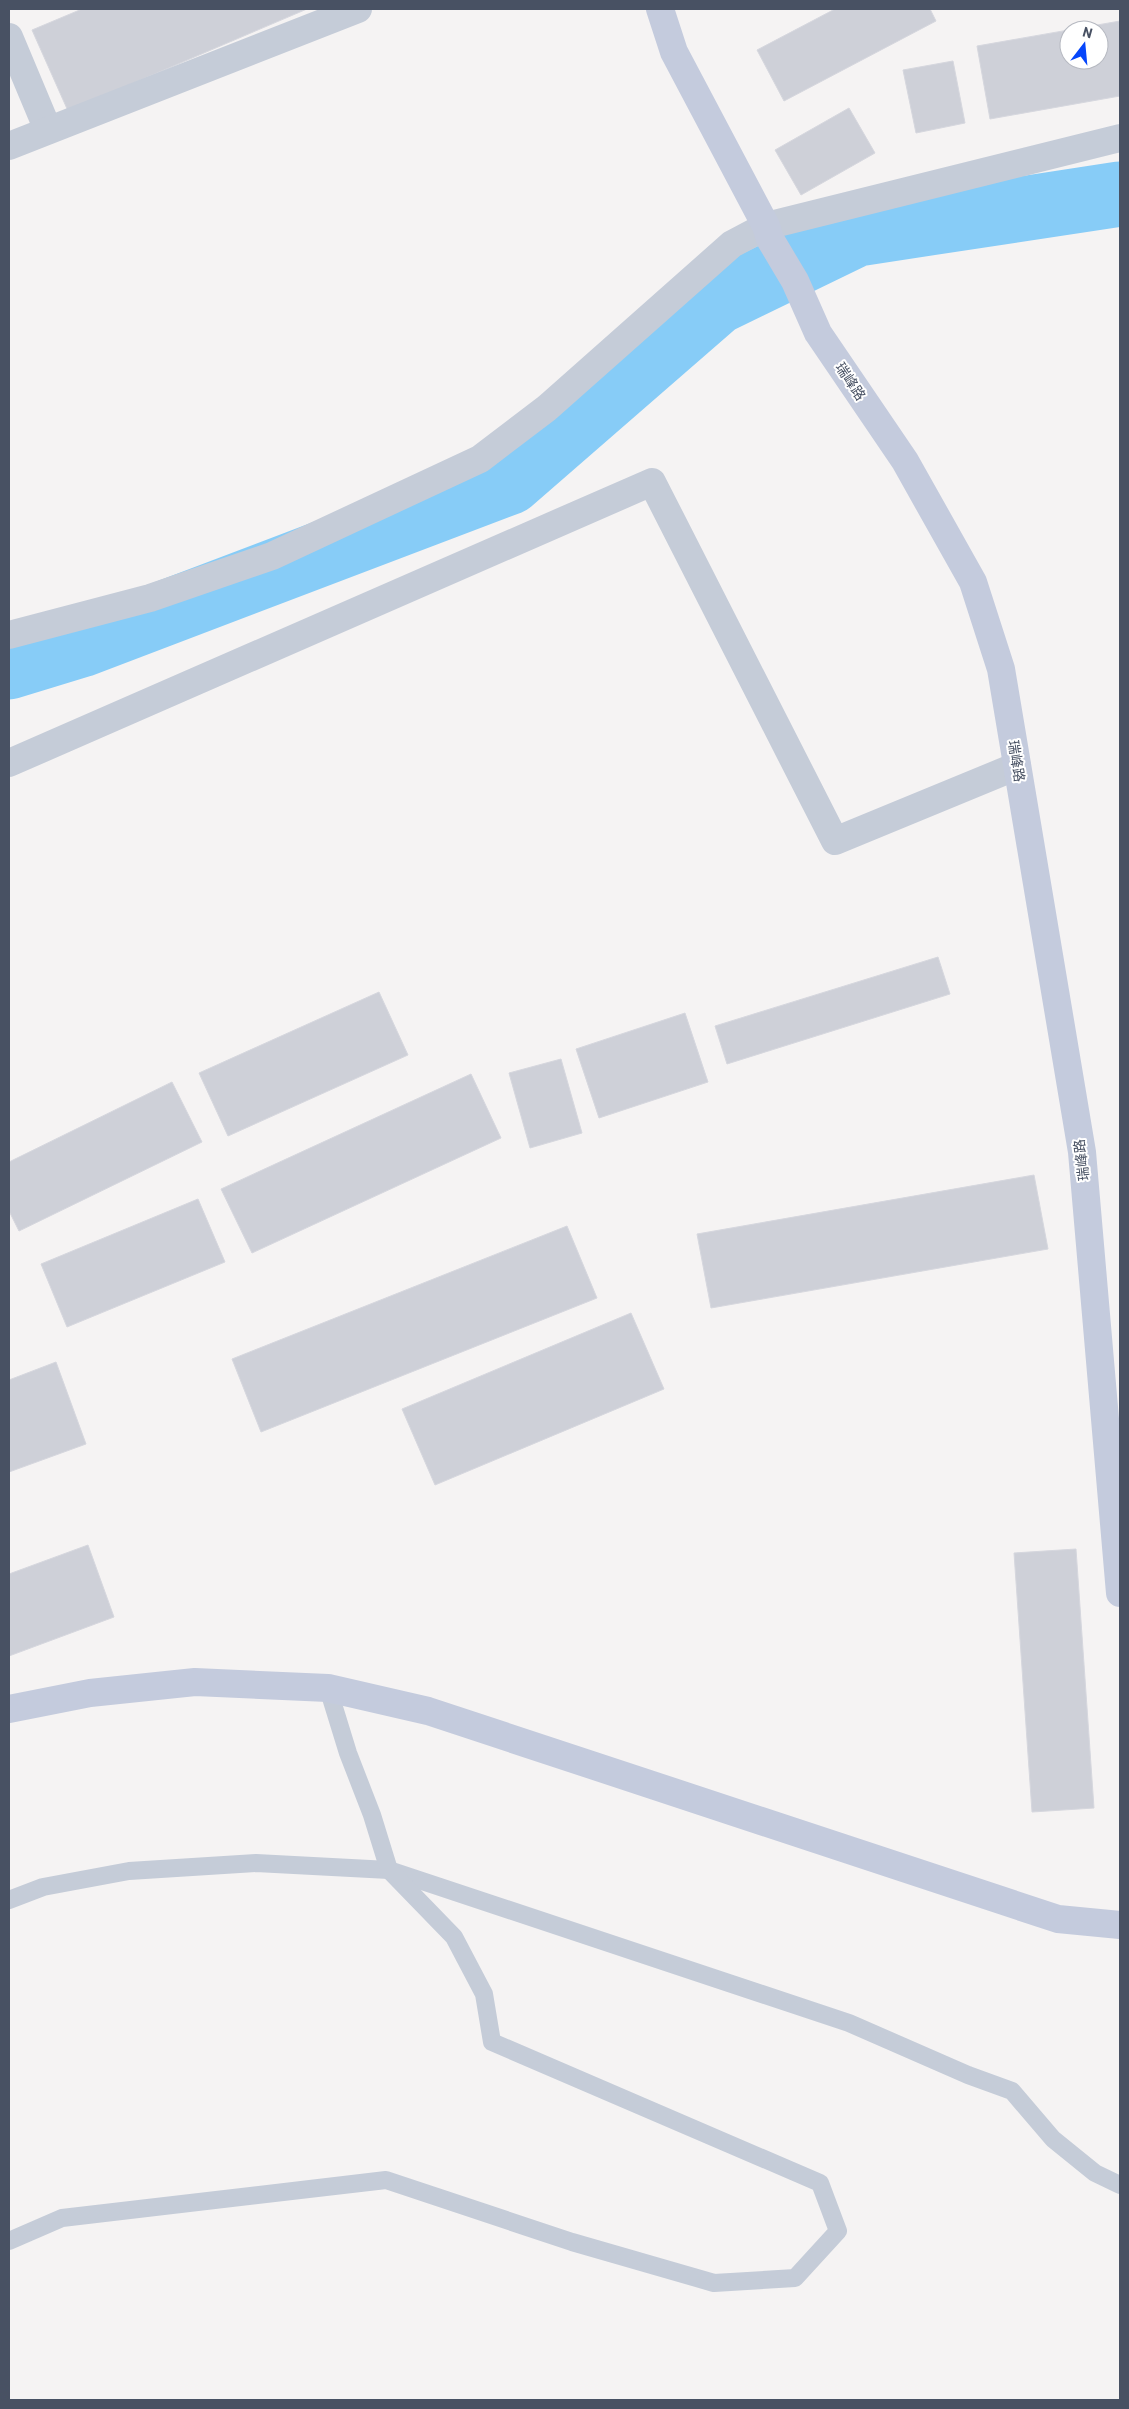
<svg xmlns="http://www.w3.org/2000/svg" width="1129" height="2409" font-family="Barlow,'Noto Sans SC',sans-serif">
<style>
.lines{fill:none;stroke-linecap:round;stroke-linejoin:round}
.river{stroke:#87ccf7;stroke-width:65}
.building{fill:#ced0d8;stroke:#d6d7de;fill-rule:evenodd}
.lane{stroke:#c5ccd8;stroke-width:18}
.street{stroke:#c5ccd8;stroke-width:28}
.secondary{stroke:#c4cbdd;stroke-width:28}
.labels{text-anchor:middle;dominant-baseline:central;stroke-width:4;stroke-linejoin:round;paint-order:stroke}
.street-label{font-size:14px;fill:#485163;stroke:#fff}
</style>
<rect width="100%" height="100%" fill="#f5f3f3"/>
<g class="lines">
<polyline class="river" points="9,667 81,645 510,482 717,302 857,234 1120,194"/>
</g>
<g class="building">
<polygon points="82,9 307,9 68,111 32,30"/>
<polygon points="835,9 930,9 936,21 784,101 757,50"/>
<path d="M1120,21v75l-130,23 -13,-73zM1069,30h30v30h-30z"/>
<polygon points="953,61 965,123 916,133 903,70"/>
<polygon points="849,108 875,153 801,195 775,150"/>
<polygon points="938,957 950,994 727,1064 715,1026"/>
<polygon points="379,992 408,1055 228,1136 199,1073"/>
<polygon points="685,1013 708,1082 599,1118 576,1049"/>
<polygon points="561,1059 582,1133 530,1148 509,1073"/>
<polygon points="471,1074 501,1138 252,1253 221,1189"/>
<polygon points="172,1082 202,1142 19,1231 9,1211 9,1162"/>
<polygon points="1034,1175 1048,1249 711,1308 697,1234"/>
<polygon points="198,1199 225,1262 67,1327 41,1264"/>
<polygon points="567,1226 597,1298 261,1432 232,1359"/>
<polygon points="631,1313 664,1389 435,1485 402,1409"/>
<polygon points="56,1362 86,1444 9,1472 9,1380"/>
<polygon points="88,1545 114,1617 9,1656 9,1574"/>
<polygon points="1076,1549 1094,1808 1032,1812 1014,1553"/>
</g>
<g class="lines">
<g class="lane">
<polyline points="9,1900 43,1887 129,1871 256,1863 389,1870 849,2023 968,2075 1012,2091 1053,2139 1095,2173 1120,2185"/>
<polyline points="9,2241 62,2218 386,2180 572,2242 714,2283 795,2278 838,2231 820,2183 492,2042 484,1994 454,1937 389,1870 372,1815 348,1753 328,1688"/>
</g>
<g class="street">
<polyline points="9,37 48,130"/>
<polyline points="9,146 358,9"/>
<polyline points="9,635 150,598 272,556 480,459 547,408 732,244 766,226 1120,138"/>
<polyline points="9,763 652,482 835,841 1017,766"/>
</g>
<g class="secondary">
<polyline points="660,9 674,52 766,226 770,239 795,281 818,333 905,461 973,582 1001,669 1082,1152 1120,1593"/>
<polyline points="9,1709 90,1693 195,1682 328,1688 428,1711 1058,1919 1120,1925"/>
</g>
</g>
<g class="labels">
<g class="street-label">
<text transform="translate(851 381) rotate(56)">瑞峰路</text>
<text transform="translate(1017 761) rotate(81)">瑞峰路</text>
<text transform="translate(1081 1160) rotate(-97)">瑞峰路</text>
</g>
</g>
<rect width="1129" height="2409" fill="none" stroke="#485163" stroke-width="20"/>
<g transform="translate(1084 45) rotate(16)"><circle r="24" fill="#ffffff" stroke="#b6b9c1"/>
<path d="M0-4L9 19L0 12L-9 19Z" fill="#0646fb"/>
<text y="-8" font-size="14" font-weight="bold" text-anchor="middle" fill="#485163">N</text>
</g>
</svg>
